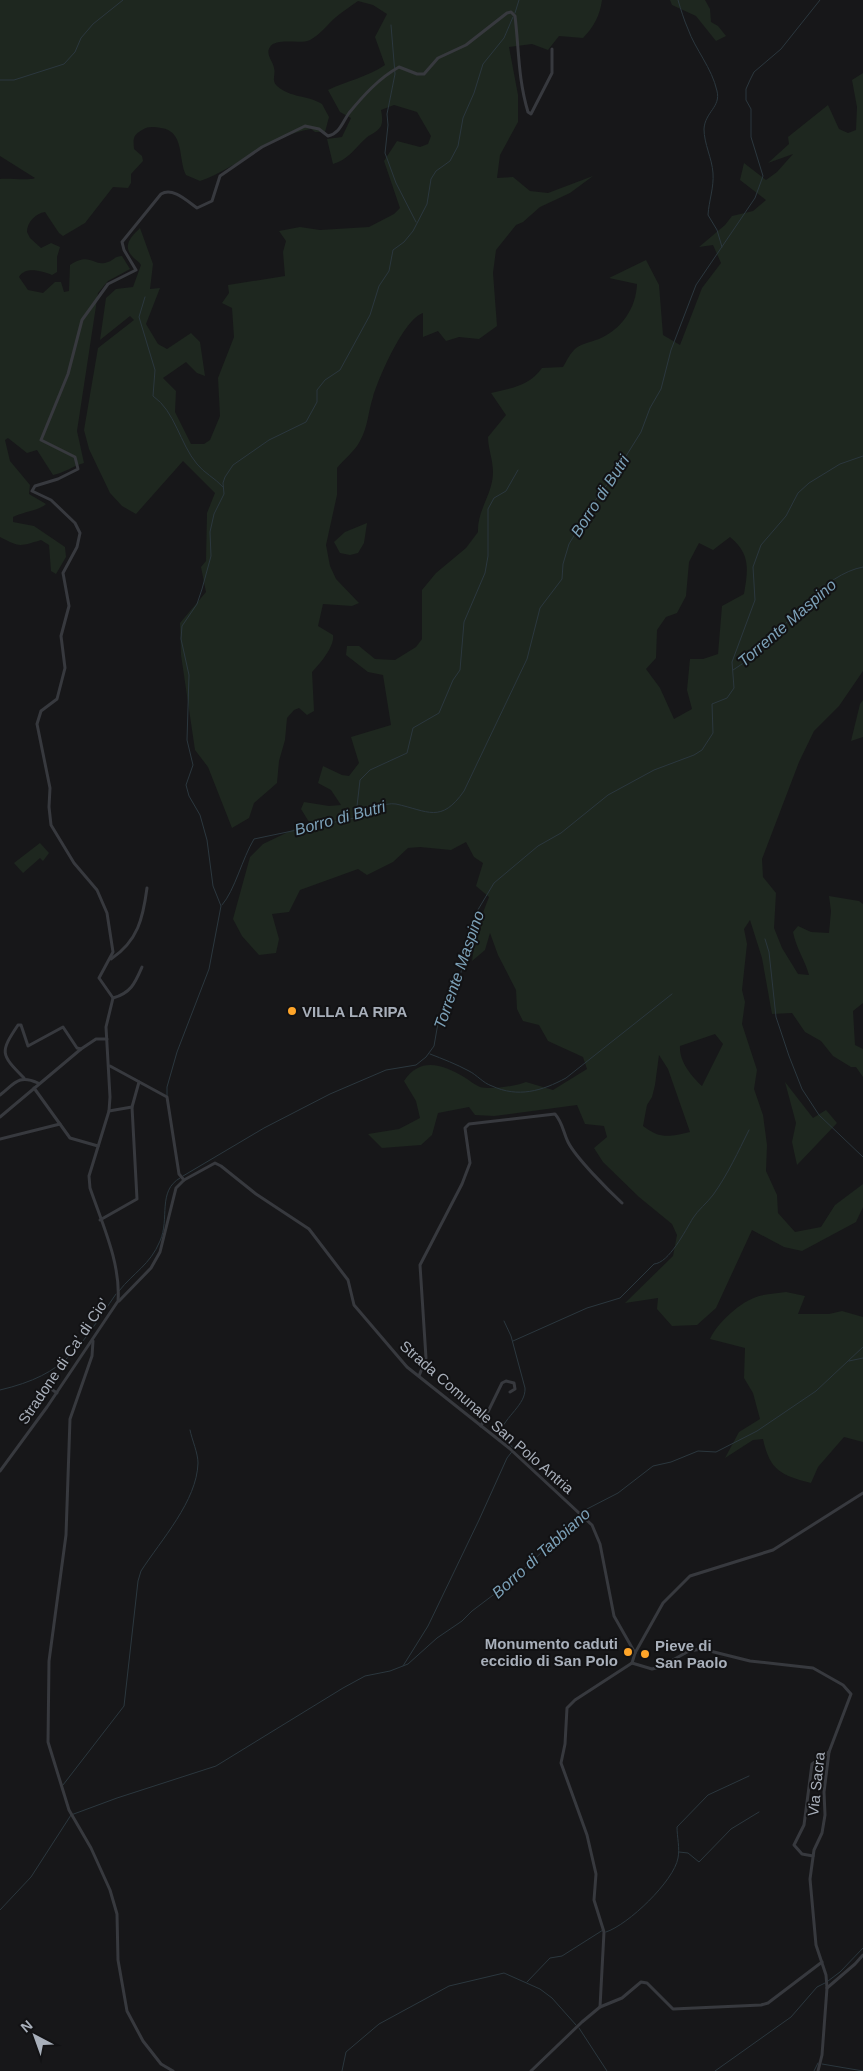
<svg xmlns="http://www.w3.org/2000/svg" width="863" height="2071" font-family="Arial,sans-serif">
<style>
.green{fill:#1e271f;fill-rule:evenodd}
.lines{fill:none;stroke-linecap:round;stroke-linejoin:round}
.stream{stroke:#2b373e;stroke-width:1}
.minor{stroke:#37393e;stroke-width:3}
.poi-dot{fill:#ffa529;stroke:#121214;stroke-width:2}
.labels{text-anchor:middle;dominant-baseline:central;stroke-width:4;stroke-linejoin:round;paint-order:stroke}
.poi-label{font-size:15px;font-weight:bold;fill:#a8afba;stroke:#121214;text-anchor:start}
.street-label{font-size:15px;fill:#a8afba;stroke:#121214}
.water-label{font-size:16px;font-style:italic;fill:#7ca1b8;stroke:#121214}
</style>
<rect width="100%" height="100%" fill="#171719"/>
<g class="green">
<path d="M0,0h602c-2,15 -8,27 -19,38l-24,-2 -11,14 -16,-6 -23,3 9,48v27l-18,33 -3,23 16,-1 17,14 18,2 45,-17 -23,17 -30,14 -17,15 -7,3 -20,25 -3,23 4,53 -18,13 -20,-2 -13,4 -8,-10 -15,6v-24c-19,6 -44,64 -50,84 -5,15 -5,30 -13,44 -5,10 -16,18 -23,27v27l-11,50 4,21 6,13 23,24 -7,3 -29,-2 -5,22 15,9c2,11 -13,29 -21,37l2,39 -7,4 -8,-7 -5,2 -7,8 -2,22 -6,21 -2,22 -23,20 -5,15 -17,10 -24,-61 -13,-17 -14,-95 -1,-32 26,-31 -5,-25 5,-6 1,-48 8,-20 -32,-32 -47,53 -14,-8 -12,-13 -21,-44 -5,-19 14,-82 36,-28 -4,-4 -30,24 6,-42 10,-9 17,-2 8,-22c-2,-4 -6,-5 -9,-9 -10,-11 0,-20 8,-28l13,36 -3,25 10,-1 -14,36 12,20 9,5 24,-16 9,9 5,34 -8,-3 -11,-11 -23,16 13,13 -1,21 16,32h13l6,-4 10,-24 -2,-38 16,-41 -2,-29 -10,-5 7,-10 -1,-8 57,-9 -2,-24 3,-11 -7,-10 21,-4 20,3 49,-3 25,-13 6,-6 -16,-47 13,-20 23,6 8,-3 3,-8 -14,-24 -23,-7 -13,5c1,5 2,11 0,16 -4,7 -11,8 -16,13 -11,10 -16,20 -32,25l-6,-25 15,-2 9,-19 -11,-6 -12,-22c19,-9 39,-13 57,-25l-10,-28 12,-23 -14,-9 -15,-4c-7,5 -15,10 -22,16 -8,7 -16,18 -26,23 -10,5 -33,-3 -40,7 -5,7 3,14 4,21 2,7 -3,12 3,18 13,12 31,9 45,18l7,13 -4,15h-10l-4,-3c-42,7 -72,38 -111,52l-14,-6c-8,-15 -1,-44 -25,-47 -8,-1 -12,-2 -19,2 -9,5 -9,9 -8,19l8,7 1,5 -12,13v9l-3,5 -15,-1 -28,36 -22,13 -4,-3 -14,-21c-9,1 -18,10 -18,20l3,6 11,10 10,-5 9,4 -3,10v15l-5,3c-10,-4 -27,-9 -33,2l9,13 15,3 12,-11h6l3,10 5,-1 1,-26c21,-14 24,3 38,-3 6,-2 7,-6 14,-6l8,13 -22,12 -10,12 -21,138 7,32c-11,3 -20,10 -31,12l-16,-25 -10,3 -19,-15 -3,2 5,21 20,24 -1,9 17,10c-5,6 -24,8 -33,13v5l21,4 31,21 1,10 -10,17 -5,-3 -2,-26 -8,-5c-23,7 -21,7 -41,-3v-358c9,-1 29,2 35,-1l-35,-22z"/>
<polygon points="670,0 705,0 710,9 711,22 718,26 726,36 716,41 696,16 672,5"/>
<path d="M863,73v598l-24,35 -25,25 -15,31 -37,97 1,18 13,16 -2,35 8,20 16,26 11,1c-4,-15 -13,-27 -16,-43l5,-6 13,6 18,1 2,-22 -2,-15 30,5 4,3v99l-10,8 2,34 8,4v28l-7,-10h-5l-18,-11 -12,-15 -16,-9 -13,-19 -20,1 -10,-56 -12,-38 -6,9 3,15 -5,46 3,12 -3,22 15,46 -3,19 9,26 4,30 -1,26 11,24 1,18 17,19 26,-5 14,-22 28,-21v23l-7,15 -54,29 -18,-4 -32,-17 -36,78 -19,17 -25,1 -15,-17 1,-11 -33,5 48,-47 4,-21 -5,-11 -33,-27 -36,-35 -9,-14 13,-11 -3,-11 -19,-2 -8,-19 -83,11 -19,-1 -6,-8 -31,6 -6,22 -11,10 -39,3 -14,-14 31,-5 21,-11 -4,-17 -12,-20c16,-24 38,-17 60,-4 5,3 11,8 16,10 11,3 36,-1 46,-5l27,8 34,-21 -4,-12 -35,-16 -9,-16 -16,-4 -6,-12 -1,-19 -18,-35 -8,-22 -5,17 -13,11 5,-33 12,-31 -13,-11 7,-23 -9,-6 -8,-15 -15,8 -31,-3 -12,1 -15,14 -26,13 -9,-6 -58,21 -11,22 -17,2 7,25 -3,14 -17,2 -17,-19 -9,-17 17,-62 13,-13 46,-22 -8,-13 3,-7 25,4 12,-1 -10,-15 -13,-7 5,-17 19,9 7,1 10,-13 -8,-26 40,-12 -8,-50 -15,-3 -22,-17 1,-9h12l16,13 20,1 21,-13 6,-8v-49l14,-17 30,-25 12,-16c-1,-22 15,-38 15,-60 0,-12 -5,-24 -5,-35l18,-22 -15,-22c21,-5 38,-7 51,-25l21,-1c3,-5 6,-12 11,-17 5,-6 17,-8 25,-11 23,-10 37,-31 38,-55l-28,-6 37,-18 13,25 4,50 17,10 22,-57 19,-25 -8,-18 -14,2 26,-22 7,-9 21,-5 13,-11 -26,-20 4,-17 22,17 11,-8 16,-18 -25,9 21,-19 -1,-7 40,-32 11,24 9,4 8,-3 1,-23 -5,-27zM730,537c21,17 18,33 14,57l-22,12 -4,48 -15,5h-13l-3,31 5,19 -18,10 -14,-31 -14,-19 10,-11 1,-28 9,-13 11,-4 9,-17 3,-34 10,-19 14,7zM715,1034l8,10 -21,42c-11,-10 -23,-25 -22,-40zM659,1055l9,14 22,63c-21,5 -30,7 -47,-6l4,-21 5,-8 3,-12z"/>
<polygon points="367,523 364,543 358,553 350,555 340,553 334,542 345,532"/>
<polygon points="863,700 863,737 851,741 860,704"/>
<polygon points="40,843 49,853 43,861 40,858 23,873 14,863"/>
<polygon points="785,1082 813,1118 826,1110 837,1123 797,1165 792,1142 796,1123"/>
<path d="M786,1292l19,4 -7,18h31l13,-3 21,6v125l-19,-5 -26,30 -7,16c-30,-8 -41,-12 -48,-44l-10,1 -28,18 14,-26 21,-13 -7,-26 -9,-15 1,-30 -35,-9c7,-16 31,-38 49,-43 9,-2 18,-3 27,-4z"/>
</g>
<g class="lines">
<g class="stream">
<path d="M678,0c3,10 6,20 10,29 7,20 24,39 29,62 4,16 -12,21 -13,38 0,15 8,29 9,44 1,15 -4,27 -5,42l9,15 5,17"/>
<polyline points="515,13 519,0"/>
<polyline points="391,25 395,74 387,114 388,125 385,153 396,183 416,222"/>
<polyline points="0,80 14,80 64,64 75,52 81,38 93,24 123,0"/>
<path d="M145,297l-6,20 16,53 -2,26c22,15 27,48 44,68 7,9 18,14 26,23"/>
<path d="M733,670c10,-7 20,-12 29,-21 26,-26 62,-75 101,-82"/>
<polyline points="356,815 360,780 370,770 407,753 413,728 439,713 453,680 460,670 464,622 485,573 488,556 488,509 494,498 506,491 518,470"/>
<path d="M222,905c13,-15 20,-46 32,-66l105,-22c10,-6 25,-15 37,-13 32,7 45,20 68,-13l63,-132 13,-51 22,-29 1,-15 6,-20 29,-48 15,-19 28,-45 9,-24 11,-19 10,-39 25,-65 59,-87 8,-22 -12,-39v-28l-5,-9v-11l4,-9 4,-8 27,-23 39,-49"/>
<polyline points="765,939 769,952 776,1017 789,1056 802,1089 819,1115 863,1157"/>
<path d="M430,1054c13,5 26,10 39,17 8,4 14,12 23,15 26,12 50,5 74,-8l106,-84"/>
<polyline points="167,1096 167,1087 177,1052 209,969 221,906 213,886 207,840 200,815 189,796 186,785 193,765 187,740 189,675 181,639 182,626 197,604 202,589 211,556 210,532 214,514 224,494 223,483 225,477 233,465 269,440 306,422 317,402 317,390 325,380 340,370 370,315 379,286 389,271 393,250 404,242 413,231 427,204 431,179 436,171 450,161 458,146 463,118 474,93 483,64 504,38 513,17"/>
<polyline points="183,1176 264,1128 330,1094 386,1070 416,1065 426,1057 434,1046 438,1023 447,1001 459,980 476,913 494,883 538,846 561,833 608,795 654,770 694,755 702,750 713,733 712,704 727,698 734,688 732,662 755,600 753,567 761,545 786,516 798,493 809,483 840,464 863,456"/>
<path d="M119,1291c15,-19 31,-26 41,-50 10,-22 -3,-50 20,-63"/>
<path d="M513,1341l74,-33 33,-10 34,-34c15,-1 31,-33 39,-46 5,-8 14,-15 20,-23 15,-21 25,-43 36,-65"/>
<polyline points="849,1361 863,1358"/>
<path d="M0,1390c68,-16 79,-43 116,-96"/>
<path d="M403,1666l25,-40 51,-106 28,-62 7,-9 -14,-16c5,-17 26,-28 25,-45l-14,-52 -7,-15"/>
<path d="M63,1785l61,-79 14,-125 3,-10c20,-31 56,-70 57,-108 0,-10 -6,-23 -8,-33"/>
<polyline points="679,1852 688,1853 699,1862 731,1829 759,1812"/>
<polyline points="0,1910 31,1877 71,1815 117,1798 216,1766 343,1688 365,1676 390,1671 408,1664 437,1638 462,1621 472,1611 513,1580 585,1510 618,1493 653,1466 671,1462 698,1451 716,1452 757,1431 816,1391 863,1347"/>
<path d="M606,1932c22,-7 68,-51 72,-74 2,-10 -1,-21 -1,-31l31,-32 41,-19"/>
<polyline points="828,1981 840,1972 863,1948"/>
<polyline points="527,1982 550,1958 562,1956 603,1930"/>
<polyline points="579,2028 607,2071"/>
<polyline points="822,2064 863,2071"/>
<polyline points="342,2071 346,2052 379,2024 449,1986 504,1973 540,1989 552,1998 576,2025"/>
<polyline points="715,2071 791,2017 817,1987 825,1983"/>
<polyline points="814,2071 818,2063"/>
</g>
<g class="minor">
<path d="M111,959c27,-18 32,-41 36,-71"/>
<path d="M113,998c18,-5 22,-15 29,-31"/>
<polyline points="110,1066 167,1097 179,1174 184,1180"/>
<path d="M24,1078c-24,-24 -24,-26 -6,-53h3l7,21 35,-19 14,21 4,1 15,-10h11"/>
<polyline points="34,1088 70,1138 98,1146"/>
<path d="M0,1095c15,-12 19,-21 38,-12"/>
<polyline points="109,1111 132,1107"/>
<polyline points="0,1117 81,1049"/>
<polyline points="0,1139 60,1124"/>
<polyline points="100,1220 137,1199 132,1107 139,1082"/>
<polyline points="119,1301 151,1268 160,1252 176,1188 184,1180 215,1163 221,1166 256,1194 309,1229 348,1280 354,1305 407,1367 509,1448 592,1525 600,1544 614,1616 635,1653"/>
<polyline points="93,1341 92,1356 70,1419 66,1535 49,1661 48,1742 69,1810 91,1848 110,1890 117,1914 118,1960 127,2011 143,2041 161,2064 173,2071"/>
<path d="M419,1376l7,-18 -6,-93 42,-81 8,-21 -5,-35 4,-4 86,-10c8,9 8,18 13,28 8,16 40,48 54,61"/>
<polyline points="48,1387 57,1393"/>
<polyline points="481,1426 502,1383 506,1381 514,1383 515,1389 510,1392"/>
<path d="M0,1471l47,-64 71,-106c3,-37 -16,-78 -28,-113l-1,-12 20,-65 1,-14 -4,-70 7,-29 -14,-20 14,-26 -6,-39 -10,-23 -23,-27 -23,-38 -2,-18 1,-19 -13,-64 4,-13 16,-12 8,-31 -4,-32 8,-30 -6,-33 14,-26 3,-14 -5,-10 -24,-23 -19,-9 3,-5 23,-7 20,-10 -3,-12 -34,-17 27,-66 14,-54 26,-36 28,-14 -12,-20 -2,-8 39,-48c12,-7 26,7 36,14l15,-7 8,-25 42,-29 43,-21 14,3 9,7c12,-3 14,-13 21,-23 14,-17 30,-35 50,-46l18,7h7l14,-16 28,-13 41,-32 4,-1 4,4c4,33 3,63 13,96l3,2 21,-41v-24"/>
<polyline points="632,1663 652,1669 660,1667 689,1651 702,1649 750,1661 813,1668 843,1685 851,1694 829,1752 824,1792 825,1815 822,1833 814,1850 810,1879 816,1945 826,1975 827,1988 822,2055 818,2071"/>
<polyline points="632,1663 635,1653 663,1603 690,1576 773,1550 863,1493"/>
<polyline points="813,1856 802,1854 794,1845 804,1825 812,1764 829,1752"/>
<polyline points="827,1988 855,1964 863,1955"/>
<polyline points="600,2007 604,1932 594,1900 596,1874 587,1835 561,1763 565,1744 567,1708 575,1700 632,1663"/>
<polyline points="531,2071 582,2022 600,2007 622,1998 641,1982 647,1983 673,2009 761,2005 768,2003 822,1962"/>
</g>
</g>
<g class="poi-dot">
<circle cx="292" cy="1011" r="5"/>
<circle cx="628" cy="1652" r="5"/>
<circle cx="645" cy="1654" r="5"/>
</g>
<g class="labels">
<g class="poi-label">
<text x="302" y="1011">VILLA LA RIPA</text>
<text x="618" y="1643" text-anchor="end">Monumento caduti<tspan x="618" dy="17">eccidio di San Polo</tspan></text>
<text x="655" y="1645">Pieve di<tspan x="655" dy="17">San Paolo</tspan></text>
</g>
<g class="street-label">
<text transform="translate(63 1361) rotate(-56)">Stradone di Ca' di Cio'</text>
<text transform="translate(487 1417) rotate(41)">Strada Comunale San Polo Antria</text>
<text transform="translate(816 1784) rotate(-84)">Via Sacra</text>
</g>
<g class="water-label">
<text transform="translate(600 496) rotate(-57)">Borro di Butri</text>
<text transform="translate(787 623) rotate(-41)">Torrente Maspino</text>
<text transform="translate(340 818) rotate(-15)">Borro di Butri</text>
<text transform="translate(459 970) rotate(-71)">Torrente Maspino</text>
<text transform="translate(541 1553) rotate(-42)">Borro di Tabbiano</text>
</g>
</g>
<g transform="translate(35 2036) rotate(319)" stroke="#121214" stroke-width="4" paint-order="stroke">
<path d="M0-4L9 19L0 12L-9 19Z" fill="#a8afba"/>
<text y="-8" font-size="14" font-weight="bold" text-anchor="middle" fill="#a8afba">N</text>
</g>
</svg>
